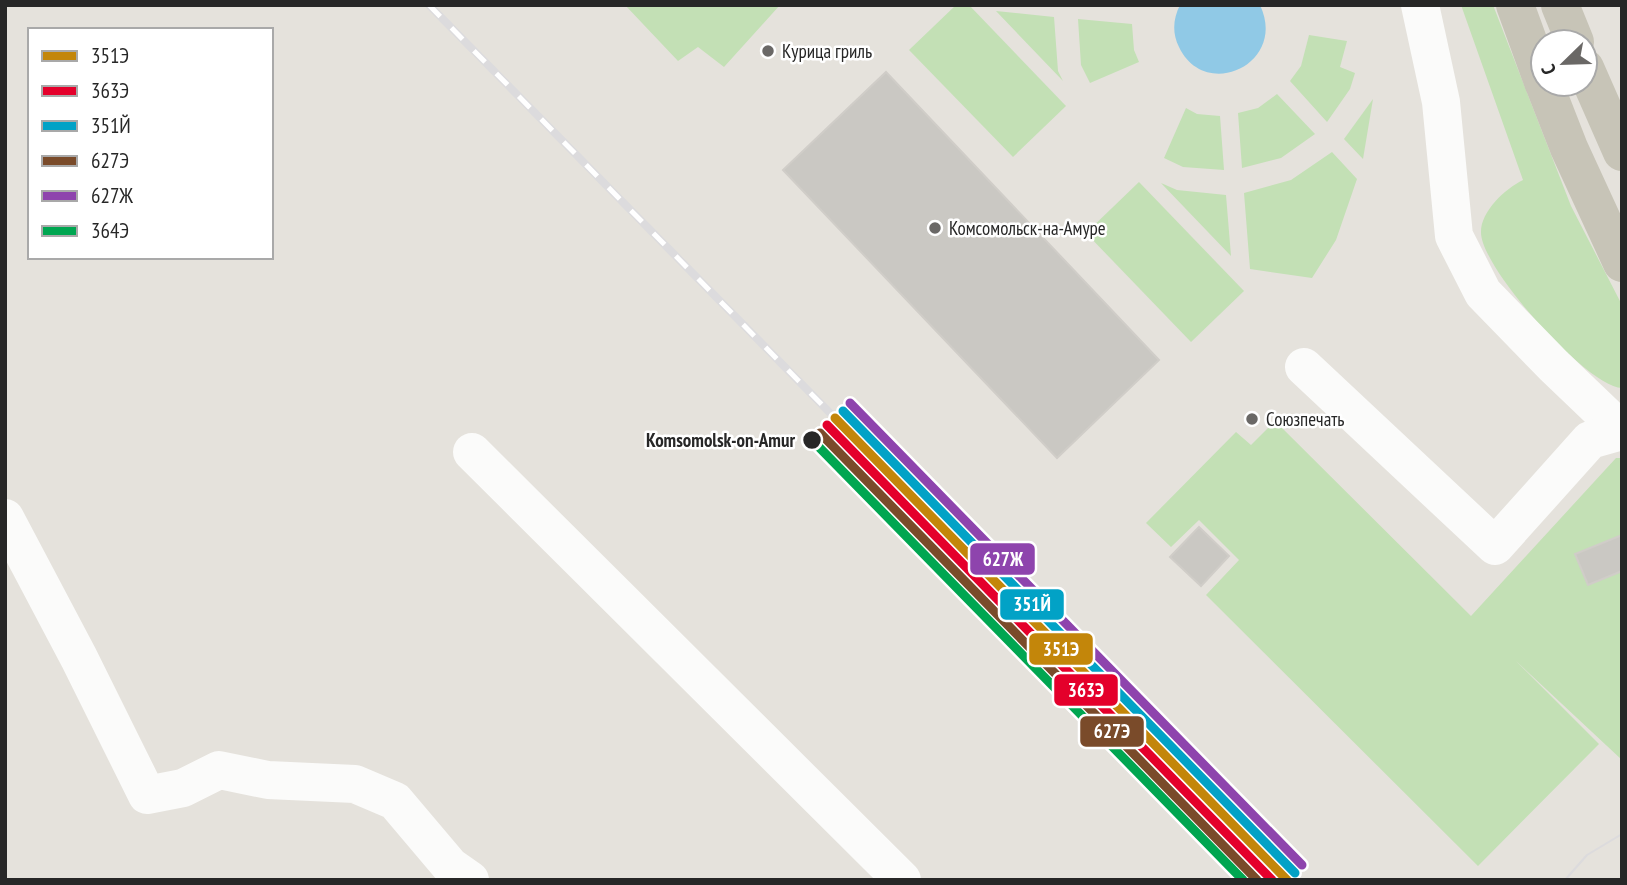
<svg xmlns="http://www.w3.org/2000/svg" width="1627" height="885" font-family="'PT Sans Narrow',sans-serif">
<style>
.green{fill:#c3e0b5}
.water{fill:#90c9e6}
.building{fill:#cac8c3;stroke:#d0cdc8;stroke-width:2}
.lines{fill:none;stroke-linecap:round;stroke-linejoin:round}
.minor{stroke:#fbfbfa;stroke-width:38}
.major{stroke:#c7c4b7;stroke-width:38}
.tram{stroke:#dcdbdd;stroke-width:2}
.rail-casing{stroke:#dcdbdd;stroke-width:8}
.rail{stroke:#fff;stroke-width:5;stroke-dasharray:16;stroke-linecap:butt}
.rail-1-casing{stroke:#fff;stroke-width:14}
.rail-2-casing{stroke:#fff;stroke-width:14}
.rail-3-casing{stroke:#fff;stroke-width:14}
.rail-4-casing{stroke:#fff;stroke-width:14}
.rail-5-casing{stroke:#fff;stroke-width:14}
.rail-6-casing{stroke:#fff;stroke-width:14}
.rail-1{stroke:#c3860a;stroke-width:9}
.rail-2{stroke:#e4002b;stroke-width:9}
.rail-3{stroke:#02a2c6;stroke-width:9}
.rail-4{stroke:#7a4b2a;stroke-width:9}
.rail-5{stroke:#8e44ad;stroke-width:9}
.rail-6{stroke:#00a651;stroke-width:9}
.poi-dot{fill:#6a6866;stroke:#fff;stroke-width:2.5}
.stop-dot{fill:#272727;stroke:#fff;stroke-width:2.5}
.labels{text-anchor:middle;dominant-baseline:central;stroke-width:5;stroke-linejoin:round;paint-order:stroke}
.poi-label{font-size:19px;fill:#272727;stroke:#fff;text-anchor:start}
.stop-label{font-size:19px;font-weight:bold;fill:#272727;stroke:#fff;text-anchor:end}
.line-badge{stroke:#fff;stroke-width:2.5}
.badge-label{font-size:19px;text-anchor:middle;font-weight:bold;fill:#fff}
</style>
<rect width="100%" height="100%" fill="#e5e2dc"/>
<g class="green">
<polygon points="625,5 780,5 724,67 698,47 678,61"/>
<polygon points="956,5 969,5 1066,106 1013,157 909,50"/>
<path d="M1461,5h32l78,201 51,99v83c-35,-1 -142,-121 -141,-156 0,-21 24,-43 42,-52z"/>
<polygon points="996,11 1054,17 1058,71 1063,81"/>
<polygon points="1078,19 1132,24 1134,50 1139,62 1090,83 1081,65"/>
<polygon points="1309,35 1347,41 1340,67 1355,73 1350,89 1327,122 1290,81 1301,66"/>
<polygon points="1277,94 1315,134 1281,158 1242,168 1238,113 1258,108"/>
<polygon points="1373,99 1363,159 1344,139"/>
<polygon points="1186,108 1197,114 1220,116 1224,170 1183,167 1164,158"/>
<polygon points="1332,152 1357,179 1336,240 1312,278 1250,269 1244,193 1291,180"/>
<polygon points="1139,182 1244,291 1191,342 1086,233"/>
<polygon points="1161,183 1177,190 1226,195 1231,256"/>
<polygon points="1275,421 1471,616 1616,458 1622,458 1622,760 1516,661 1599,744 1478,866 1206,595 1239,560 1199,520 1171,547 1146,523 1236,432 1251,445"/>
</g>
<path class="water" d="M1180,5h80c28,59 -55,97 -81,42 -7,-14 -6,-28 1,-42z"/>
<g class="building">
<polygon points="886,72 1159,360 1057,458 783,170"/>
<polygon points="1199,527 1229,556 1201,586 1170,557"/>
<polygon points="1622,535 1622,571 1588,585 1575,554"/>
</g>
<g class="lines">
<g class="minor">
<polyline points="1420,5 1441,102 1454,236 1483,293 1554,366 1622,431"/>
<polyline points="1304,367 1495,546 1590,440 1622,431"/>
<polyline points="472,452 902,880"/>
<polyline points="5,518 79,658 147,795 183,788 219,770 268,780 355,784 395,801 450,866 470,880"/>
</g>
<g class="major">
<polyline points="1515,5 1543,82"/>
<polyline points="1560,5 1575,42"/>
<polyline points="1585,68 1622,152"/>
<polyline points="1544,84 1569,148 1622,263"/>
</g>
<polyline class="tram" points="1565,880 1587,855 1622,834"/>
<defs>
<polyline id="rail" points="429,5 835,418"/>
</defs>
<use href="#rail" class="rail-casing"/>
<use href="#rail" class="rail"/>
<defs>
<polyline id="rail-1" points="835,418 1287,880"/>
<polyline id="rail-2" points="827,425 1272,880"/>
<polyline id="rail-3" points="843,411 1295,873"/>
<polyline id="rail-4" points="820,433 1257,880"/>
<polyline id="rail-5" points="850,403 1302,865"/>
<polyline id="rail-6" points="812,440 1243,880"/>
</defs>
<use href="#rail-1" class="rail-1-casing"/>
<use href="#rail-2" class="rail-2-casing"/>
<use href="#rail-3" class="rail-3-casing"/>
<use href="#rail-4" class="rail-4-casing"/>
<use href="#rail-5" class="rail-5-casing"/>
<use href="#rail-6" class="rail-6-casing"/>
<use href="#rail-1" class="rail-1"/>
<use href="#rail-2" class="rail-2"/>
<use href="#rail-3" class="rail-3"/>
<use href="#rail-4" class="rail-4"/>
<use href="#rail-5" class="rail-5"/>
<use href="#rail-6" class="rail-6"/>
</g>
<g class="poi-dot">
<circle cx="768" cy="51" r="7"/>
<circle cx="935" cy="228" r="7"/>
<circle cx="1252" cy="419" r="7"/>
</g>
<circle class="stop-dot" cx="812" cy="440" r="10"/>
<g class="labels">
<g class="poi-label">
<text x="782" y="51">Курица гриль</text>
<text x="949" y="228">Комсомольск-на-Амуре</text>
<text x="1266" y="419">Союзпечать</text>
</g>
<g class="stop-label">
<text x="795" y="440">Komsomolsk-on-Amur</text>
</g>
</g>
<g class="line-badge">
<rect x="969" y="542" width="67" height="34" rx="7" fill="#8e44ad"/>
<rect x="999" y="588" width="66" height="33" rx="7" fill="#02a2c6"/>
<rect x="1028" y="632" width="66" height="34" rx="7" fill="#c3860a"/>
<rect x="1053" y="673" width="66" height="34" rx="7" fill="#e4002b"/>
<rect x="1079" y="715" width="66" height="33" rx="7" fill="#7a4b2a"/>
</g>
<g class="badge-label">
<text x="1003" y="566">627Ж</text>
<text x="1032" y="611">351Й</text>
<text x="1061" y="656">351Э</text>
<text x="1086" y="697">363Э</text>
<text x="1112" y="738">627Э</text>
</g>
<rect width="1627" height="885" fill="none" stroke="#272727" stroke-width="14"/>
<rect x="28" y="28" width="245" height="231" fill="#ffffff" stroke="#a9a9a9" stroke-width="2"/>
<rect x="42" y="51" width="35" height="10" fill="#c3860a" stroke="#a9a9a9" stroke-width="2"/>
<text x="91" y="63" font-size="21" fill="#272727">351Э</text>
<rect x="42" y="86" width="35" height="10" fill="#e4002b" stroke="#a9a9a9" stroke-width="2"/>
<text x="91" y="98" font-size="21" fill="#272727">363Э</text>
<rect x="42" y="121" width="35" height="10" fill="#02a2c6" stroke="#a9a9a9" stroke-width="2"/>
<text x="91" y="133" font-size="21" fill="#272727">351Й</text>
<rect x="42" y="156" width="35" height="10" fill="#7a4b2a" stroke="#a9a9a9" stroke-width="2"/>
<text x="91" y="168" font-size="21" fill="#272727">627Э</text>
<rect x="42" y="191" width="35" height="10" fill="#8e44ad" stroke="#a9a9a9" stroke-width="2"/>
<text x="91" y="203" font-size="21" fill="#272727">627Ж</text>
<rect x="42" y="226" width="35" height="10" fill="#00a651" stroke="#a9a9a9" stroke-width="2"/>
<text x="91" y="238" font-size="21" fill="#272727">364Э</text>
<g transform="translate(1564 63) rotate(247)"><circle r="33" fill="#ffffff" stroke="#a9a9a9" stroke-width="2"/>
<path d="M0-5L12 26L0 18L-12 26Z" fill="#6a6866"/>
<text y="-10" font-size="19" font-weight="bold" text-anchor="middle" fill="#272727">С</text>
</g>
</svg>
